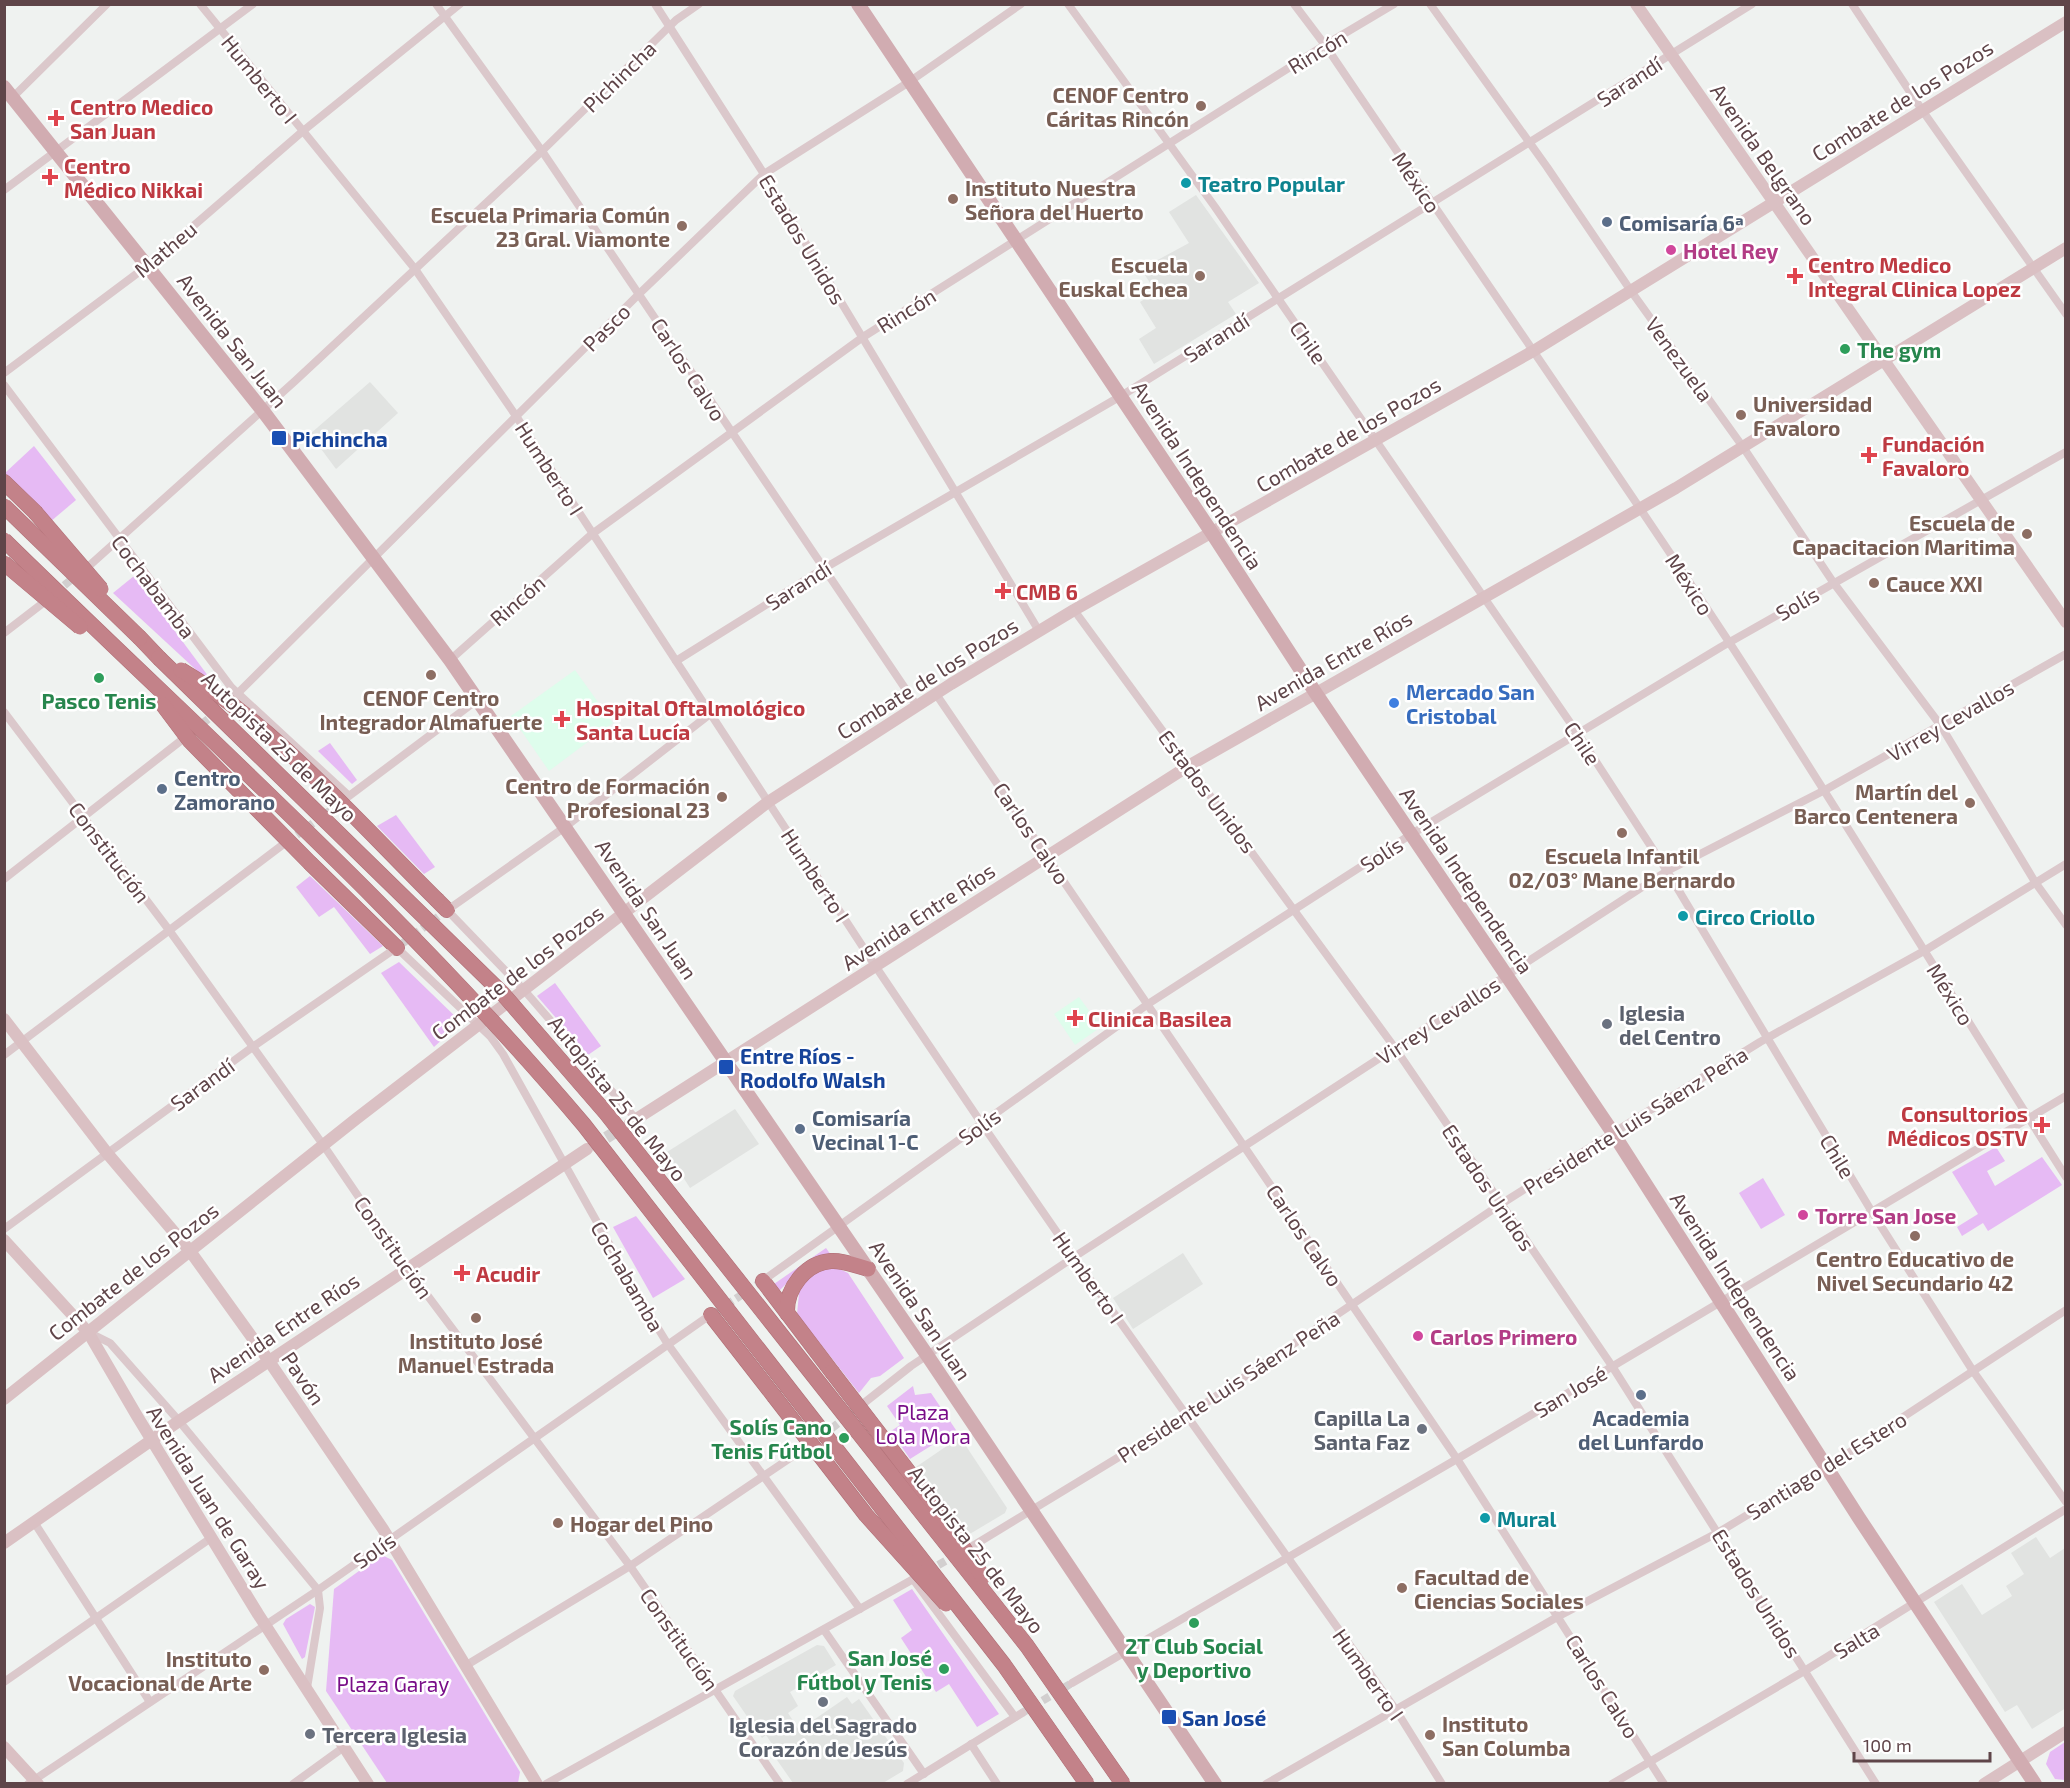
<svg xmlns="http://www.w3.org/2000/svg" width="2070" height="1788" font-family="'Exo 2',sans-serif">
<style>
.education{fill:#e1e3e1}
.medical{fill:#defdec}
.green{fill:#e6baf4}
.lines{fill:none;stroke-linecap:round;stroke-linejoin:round}
.street-tunnel{stroke:#d2cfcf;stroke-width:8;stroke-dasharray:8 4;stroke-linecap:butt}
.secondary-tunnel{stroke:#d2cfcf;stroke-width:12;stroke-dasharray:12 6;stroke-linecap:butt}
.highway-casing{stroke:#af6d74;stroke-width:16}
.street{stroke:#dbc8cb;stroke-width:8}
.secondary{stroke:#dac0c3;stroke-width:12}
.primary{stroke:#d1acb1;stroke-width:14}
.highway{stroke:#c38289;stroke-width:15}
.highway-bridge-casing{stroke:#af6d74;stroke-width:16;stroke-linecap:butt}
.highway-bridge{stroke:#c38289;stroke-width:15}
.education-dot{fill:#8d6e63;stroke:#fff;stroke-width:2}
.health-dot{fill:#e0444e;stroke:#fff;stroke-width:2}
.culture-dot{fill:#0f9aa8;stroke:#fff;stroke-width:2}
.service-dot{fill:#5c6f8a;stroke:#fff;stroke-width:2}
.hotel-dot{fill:#d1479c;stroke:#fff;stroke-width:2}
.leisure-dot{fill:#2e9e5b;stroke:#fff;stroke-width:2}
.transit-dot{fill:#1a4fb4;stroke:#fff;stroke-width:2}
.shop-dot{fill:#3f7fe0;stroke:#fff;stroke-width:2}
.worship-dot{fill:#6b7280;stroke:#fff;stroke-width:2}
.labels{text-anchor:middle;dominant-baseline:central;stroke-width:5;stroke-linejoin:round;paint-order:stroke}
.street-label{font-size:21px;fill:#5f4549;stroke:#fff}
.education-label{font-size:21px;font-weight:bold;fill:#785e54;stroke:#fff;text-anchor:end}
.health-label{font-size:21px;font-weight:bold;fill:#be3a42;stroke:#fff;text-anchor:start}
.culture-label{font-size:21px;font-weight:bold;fill:#0d838f;stroke:#fff;text-anchor:start}
.service-label{font-size:21px;font-weight:bold;fill:#4e5e75;stroke:#fff;text-anchor:start}
.hotel-label{font-size:21px;font-weight:bold;fill:#b23c85;stroke:#fff;text-anchor:start}
.leisure-label{font-size:21px;font-weight:bold;fill:#27864d;stroke:#fff}
.transit-label{font-size:21px;font-weight:bold;fill:#164399;stroke:#fff;text-anchor:start}
.shop-label{font-size:21px;font-weight:bold;fill:#366cbe;stroke:#fff;text-anchor:start}
.worship-label{font-size:21px;font-weight:bold;fill:#5b616d;stroke:#fff;text-anchor:start}
.park-label{font-size:21px;fill:#790e88;stroke:#fff}
</style>
<rect width="100%" height="100%" fill="#eff2f0"/>
<g class="education">
<polygon points="1196,195 1259,283 1228,302 1236,314 1154,364 1139,339 1156,328 1140,302 1156,292 1141,269 1189,243 1169,212"/>
<polygon points="370,382 398,413 336,469 310,434"/>
<polygon points="735,1109 759,1144 690,1188 667,1152"/>
<polygon points="1183,1253 1203,1284 1133,1329 1113,1298"/>
<polygon points="960,1437 1007,1508 1005,1513 963,1538 916,1467"/>
<polygon points="2036,1537 2050,1558 2065,1548 2066,1708 2032,1729 2017,1705 2005,1712 1934,1602 1962,1584 1982,1615 2012,1596 2006,1586 2024,1574 2011,1553"/>
<polygon points="817,1645 824,1646 836,1665 790,1692 798,1706 788,1713 799,1730 847,1697 852,1704 859,1699 904,1763 903,1771 883,1783 793,1783 768,1747 772,1744 766,1735 762,1738 733,1696 735,1691"/>
</g>
<g class="medical">
<polygon points="575,670 613,723 549,771 511,716"/>
<polygon points="1079,997 1101,1027 1075,1045 1054,1014"/>
</g>
<g class="green">
<polygon points="34,446 76,500 50,522 5,473"/>
<polygon points="134,576 220,692 113,593"/>
<polygon points="330,743 357,780 352,784 318,751"/>
<polygon points="396,815 435,867 424,874 377,826"/>
<polygon points="310,876 383,946 370,954 334,907 319,917 296,887"/>
<polygon points="399,962 461,1022 434,1047 381,973"/>
<polygon points="555,983 601,1046 588,1055 537,996"/>
<polygon points="1996,1147 2005,1161 1987,1171 1995,1186 2042,1157 2062,1185 1988,1231 1983,1223 1962,1236 1957,1227 1978,1214 1952,1172"/>
<polygon points="1763,1178 1785,1215 1761,1229 1739,1193"/>
<polygon points="636,1216 685,1279 653,1298 613,1227"/>
<polygon points="826,1248 831,1255 797,1273 779,1291 774,1284"/>
<polygon points="829,1264 848,1273 904,1358 880,1376 871,1378 859,1393 797,1314 800,1283"/>
<polygon points="913,1386 915,1395 931,1393 956,1430 910,1459 891,1431 900,1425 887,1406"/>
<polygon points="384,1556 392,1560 520,1772 518,1783 387,1783 326,1691 334,1589 377,1558"/>
<polygon points="912,1589 999,1714 977,1727 949,1684 936,1692 901,1638 912,1630 893,1600"/>
<polygon points="310,1604 315,1607 305,1657 302,1659 283,1624 286,1619"/>
<polygon points="2065,1742 2065,1780 2055,1779 2046,1764 2050,1752"/>
</g>
<g class="lines">
<g class="street-tunnel">
<polyline points="55,593 78,574"/>
<polyline points="183,739 218,711"/>
<polyline points="287,842 342,802"/>
<polyline points="403,943 443,913"/>
<polyline points="716,1312 758,1284"/>
<polyline points="822,1436 861,1405"/>
<polyline points="928,1571 959,1553"/>
<polyline points="1022,1713 1072,1683"/>
</g>
<polyline class="secondary-tunnel" points="591,1147 625,1126"/>
<defs>
<g id="highway">
<polyline points="4,482 35,512"/>
<polyline points="140,638 159,658"/>
<polyline points="311,864 397,948"/>
<polyline points="437,900 447,910"/>
<polyline points="763,1281 832,1372"/>
<path d="M787,1313c-1,-24 18,-50 44,-52 12,-1 26,5 37,8"/>
<polyline points="711,1315 774,1396"/>
</g>
</defs>
<use href="#highway" class="highway-casing"/>
<g class="street">
<polyline points="200,4 415,269 516,416 876,967 982,1124 1074,1257 1396,1710 1442,1784"/>
<polyline points="436,4 542,151 917,706"/>
<polyline points="655,4 764,174 1039,631"/>
<polyline points="1068,4 1215,207 1578,734 1667,871 1872,1212 1973,1371 2066,1502"/>
<path d="M1294,4l31,41c134,199 272,396 404,597 115,176 224,357 337,535"/>
<polyline points="1430,4 1547,167 1631,291 1743,447 1833,582 1941,726 2035,882 2066,925"/>
<polyline points="1852,4 1922,110 2066,314"/>
<polyline points="13,97 107,4"/>
<polyline points="4,190 253,4"/>
<polyline points="4,373 147,266 303,131 460,4"/>
<polyline points="4,385 231,687 349,796 477,700"/>
<polyline points="90,565 295,381 542,151 676,20 699,4"/>
<polyline points="1074,610 1395,1048 1612,1366 1876,1784"/>
<polyline points="4,633 43,603"/>
<polyline points="450,660 592,534 863,337 1325,45 1394,4"/>
<polyline points="676,661 823,569 1121,396 1752,4"/>
<polyline points="936,694 1457,1459 1664,1784"/>
<polyline points="232,699 639,294 764,174 909,82 1021,4"/>
<polyline points="4,712 169,930 324,1146 407,1268 630,1566 780,1784"/>
<polyline points="4,879 183,739"/>
<polyline points="447,910 524,990 636,1119"/>
<polyline points="446,911 565,827 710,714"/>
<polyline points="397,948 490,1036 503,1054 640,1299 667,1343 860,1609"/>
<polyline points="4,1055 285,843"/>
<polyline points="4,1229 254,1046 399,946"/>
<polyline points="761,1282 1148,1004 1410,835 1721,647 2066,452"/>
<polyline points="88,1332 110,1343 179,1421 318,1590 320,1608 307,1688"/>
<polyline points="864,1403 911,1366 1074,1257 1667,871 1825,790 2066,654"/>
<polyline points="34,1522 150,1702"/>
<polyline points="971,1547 1188,1415 1501,1204 1613,1133 1760,1042 1924,951 2066,864"/>
<polyline points="913,1579 1015,1717"/>
<polyline points="824,1630 924,1774"/>
<polyline points="465,1666 630,1566 808,1446"/>
<polyline points="4,1682 211,1538"/>
<polyline points="1072,1683 1457,1459 2066,1096"/>
<polyline points="971,1744 997,1784"/>
<polyline points="28,1784 318,1590 713,1313"/>
<polyline points="293,1784 344,1747"/>
<polyline points="546,1784 917,1577"/>
<polyline points="907,1784 1022,1713"/>
<polyline points="1266,1784 1559,1616 1719,1532 1827,1467 2066,1310"/>
<polyline points="1612,1784 1806,1670 2066,1509"/>
</g>
<g class="secondary">
<polyline points="1636,4 2066,622"/>
<polyline points="4,1019 107,1153 190,1251 269,1361 383,1529 537,1784"/>
<polyline points="630,1123 1190,765 1676,488 2066,248"/>
<polyline points="4,1240 88,1332 137,1416 258,1614 368,1784"/>
<polyline points="4,1399 356,1119 768,802 951,684 1074,610 1535,350 2066,22"/>
<polyline points="4,1543 179,1421 587,1149"/>
<polyline points="4,1747 38,1784"/>
<polyline points="1984,1784 2066,1732"/>
</g>
<g class="primary">
<polyline points="858,4 1212,533 1315,692 1613,1133 1859,1518 2035,1784"/>
<polyline points="4,87 263,411 450,660 927,1355 1215,1784"/>
</g>
<use href="#highway" class="highway"/>
<defs>
<g id="highway-bridge">
<polyline points="4,506 140,638"/>
<polyline points="35,512 101,589"/>
<path d="M4,540c196,192 403,375 580,585l420,540 83,119"/>
<polyline points="4,563 80,627"/>
<polyline points="159,658 503,994 606,1113 1027,1646 1123,1784"/>
<path d="M181,670c92,54 179,154 256,230"/>
<polyline points="163,705 190,741 311,864"/>
<polyline points="832,1372 938,1510 983,1577"/>
<polyline points="774,1396 866,1515 946,1604"/>
</g>
</defs>
<use href="#highway-bridge" class="highway-bridge-casing"/>
<use href="#highway-bridge" class="highway-bridge"/>
</g>
<g class="education-dot">
<circle cx="1201" cy="106" r="6"/>
<circle cx="953" cy="199" r="6"/>
<circle cx="682" cy="226" r="6"/>
<circle cx="1200" cy="276" r="6"/>
<circle cx="1741" cy="415" r="6"/>
<circle cx="2027" cy="534" r="6"/>
<circle cx="1874" cy="583" r="6"/>
<circle cx="431" cy="675" r="6"/>
<circle cx="722" cy="797" r="6"/>
<circle cx="1970" cy="803" r="6"/>
<circle cx="1622" cy="833" r="6"/>
<circle cx="1915" cy="1236" r="6"/>
<circle cx="476" cy="1318" r="6"/>
<circle cx="558" cy="1523" r="6"/>
<circle cx="1402" cy="1588" r="6"/>
<circle cx="264" cy="1670" r="6"/>
<circle cx="1430" cy="1735" r="6"/>
</g>
<g class="health-dot">
<path d="M53 109h6v6h6v6h-6v6h-6v-6h-6v-6h6z"/>
<path d="M47 168h6v6h6v6h-6v6h-6v-6h-6v-6h6z"/>
<path d="M1792 267h6v6h6v6h-6v6h-6v-6h-6v-6h6z"/>
<path d="M1866 446h6v6h6v6h-6v6h-6v-6h-6v-6h6z"/>
<path d="M1000 582h6v6h6v6h-6v6h-6v-6h-6v-6h6z"/>
<path d="M559 710h6v6h6v6h-6v6h-6v-6h-6v-6h6z"/>
<path d="M1072 1009h6v6h6v6h-6v6h-6v-6h-6v-6h6z"/>
<path d="M2039 1116h6v6h6v6h-6v6h-6v-6h-6v-6h6z"/>
<path d="M459 1264h6v6h6v6h-6v6h-6v-6h-6v-6h6z"/>
</g>
<g class="culture-dot">
<circle cx="1186" cy="183" r="6"/>
<circle cx="1683" cy="916" r="6"/>
<circle cx="1485" cy="1518" r="6"/>
</g>
<g class="service-dot">
<circle cx="1607" cy="222" r="6"/>
<circle cx="162" cy="789" r="6"/>
<circle cx="800" cy="1129" r="6"/>
<circle cx="1641" cy="1395" r="6"/>
</g>
<g class="hotel-dot">
<circle cx="1671" cy="250" r="6"/>
<circle cx="1803" cy="1215" r="6"/>
<circle cx="1418" cy="1336" r="6"/>
</g>
<g class="leisure-dot">
<circle cx="1845" cy="349" r="6"/>
<circle cx="99" cy="678" r="6"/>
<circle cx="844" cy="1438" r="6"/>
<circle cx="1194" cy="1623" r="6"/>
<circle cx="944" cy="1669" r="6"/>
</g>
<g class="transit-dot">
<rect x="271" y="430" width="16" height="16" rx="3"/>
<rect x="718" y="1059" width="16" height="16" rx="3"/>
<rect x="1161" y="1709" width="16" height="16" rx="3"/>
</g>
<circle class="shop-dot" cx="1394" cy="703" r="6"/>
<g class="worship-dot">
<circle cx="1607" cy="1024" r="6"/>
<circle cx="1422" cy="1429" r="6"/>
<circle cx="823" cy="1702" r="6"/>
<circle cx="310" cy="1734" r="6"/>
</g>
<g class="labels">
<g class="street-label">
<text transform="translate(1317 51) rotate(-31)">Rincón</text>
<text transform="translate(619 76) rotate(-44)">Pichincha</text>
<text transform="translate(260 79) rotate(51)">Humberto I</text>
<text transform="translate(1629 81) rotate(-33)">Sarandí</text>
<text transform="translate(1902 100) rotate(-32)">Combate de los Pozos</text>
<text transform="translate(1764 154) rotate(55)">Avenida Belgrano</text>
<text transform="translate(1417 182) rotate(56)">México</text>
<text transform="translate(803 239) rotate(59)">Estados Unidos</text>
<text transform="translate(165 249) rotate(-40)">Matheu</text>
<text transform="translate(906 310) rotate(-32)">Rincón</text>
<text transform="translate(606 327) rotate(-45)">Pasco</text>
<text transform="translate(1216 337) rotate(-32)">Sarandí</text>
<text transform="translate(233 340) rotate(52)">Avenida San Juan</text>
<text transform="translate(1309 342) rotate(55)">Chile</text>
<text transform="translate(1680 359) rotate(54)">Venezuela</text>
<text transform="translate(689 369) rotate(57)">Carlos Calvo</text>
<text transform="translate(1348 434) rotate(-30)">Combate de los Pozos</text>
<text transform="translate(550 468) rotate(57)">Humberto I</text>
<text transform="translate(1198 475) rotate(57)">Avenida Independencia</text>
<text transform="translate(1690 584) rotate(57)">México</text>
<text transform="translate(798 585) rotate(-32)">Sarandí</text>
<text transform="translate(154 586) rotate(53)">Cochabamba</text>
<text transform="translate(517 600) rotate(-41)">Rincón</text>
<text transform="translate(1797 603) rotate(-30)">Solís</text>
<text transform="translate(1333 660) rotate(-30)">Avenida Entre Ríos</text>
<text transform="translate(927 678) rotate(-32)">Combate de los Pozos</text>
<text transform="translate(1950 720) rotate(-30)">Virrey Cevallos</text>
<text transform="translate(1583 743) rotate(56)">Chile</text>
<text transform="translate(280 746) rotate(44)">Autopista 25 de Mayo</text>
<text transform="translate(1208 791) rotate(53)">Estados Unidos</text>
<text transform="translate(1032 833) rotate(56)">Carlos Calvo</text>
<text transform="translate(110 852) rotate(53)">Constitución</text>
<text transform="translate(1381 854) rotate(-33)">Solís</text>
<text transform="translate(816 875) rotate(57)">Humberto I</text>
<text transform="translate(1467 880) rotate(56)">Avenida Independencia</text>
<text transform="translate(647 909) rotate(56)">Avenida San Juan</text>
<text transform="translate(918 916) rotate(-33)">Avenida Entre Ríos</text>
<text transform="translate(517 972) rotate(-37)">Combate de los Pozos</text>
<text transform="translate(1951 994) rotate(58)">México</text>
<text transform="translate(1438 1020) rotate(-33)">Virrey Cevallos</text>
<text transform="translate(202 1084) rotate(-36)">Sarandí</text>
<text transform="translate(618 1098) rotate(51)">Autopista 25 de Mayo</text>
<text transform="translate(1635 1120) rotate(-32)">Presidente Luis Sáenz Peña</text>
<text transform="translate(979 1126) rotate(-36)">Solís</text>
<text transform="translate(1838 1156) rotate(59)">Chile</text>
<text transform="translate(1489 1187) rotate(56)">Estados Unidos</text>
<text transform="translate(1305 1235) rotate(56)">Carlos Calvo</text>
<text transform="translate(394 1247) rotate(55)">Constitución</text>
<text transform="translate(133 1271) rotate(-38)">Combate de los Pozos</text>
<text transform="translate(628 1276) rotate(60)">Cochabamba</text>
<text transform="translate(1089 1277) rotate(55)">Humberto I</text>
<text transform="translate(1736 1286) rotate(57)">Avenida Independencia</text>
<text transform="translate(921 1310) rotate(56)">Avenida San Juan</text>
<text transform="translate(283 1327) rotate(-34)">Avenida Entre Ríos</text>
<text transform="translate(304 1378) rotate(56)">Pavón</text>
<text transform="translate(1228 1386) rotate(-33)">Presidente Luis Sáenz Peña</text>
<text transform="translate(1570 1391) rotate(-31)">San José</text>
<text transform="translate(1826 1465) rotate(-32)">Santiago del Estero</text>
<text transform="translate(209 1497) rotate(58)">Avenida Juan de Garay</text>
<text transform="translate(977 1549) rotate(52)">Autopista 25 de Mayo</text>
<text transform="translate(374 1550) rotate(-35)">Solís</text>
<text transform="translate(1757 1593) rotate(58)">Estados Unidos</text>
<text transform="translate(680 1639) rotate(55)">Constitución</text>
<text transform="translate(1856 1640) rotate(-31)">Salta</text>
<text transform="translate(1369 1674) rotate(55)">Humberto I</text>
<text transform="translate(1603 1686) rotate(58)">Carlos Calvo</text>
</g>
<g class="education-label">
<text x="1189" y="94">CENOF Centro<tspan x="1189" dy="24">Cáritas Rincón</tspan></text>
<text x="965" y="187" text-anchor="start">Instituto Nuestra<tspan x="965" dy="24">Señora del Huerto</tspan></text>
<text x="670" y="214">Escuela Primaria Común<tspan x="670" dy="24">23 Gral. Viamonte</tspan></text>
<text x="1188" y="264">Escuela<tspan x="1188" dy="24">Euskal Echea</tspan></text>
<text x="1753" y="403" text-anchor="start">Universidad<tspan x="1753" dy="24">Favaloro</tspan></text>
<text x="2015" y="522">Escuela de<tspan x="2015" dy="24">Capacitacion Maritima</tspan></text>
<text x="1886" y="583" text-anchor="start">Cauce XXI</text>
<text x="431" y="697" text-anchor="middle">CENOF Centro<tspan x="431" dy="24">Integrador Almafuerte</tspan></text>
<text x="710" y="785">Centro de Formación<tspan x="710" dy="24">Profesional 23</tspan></text>
<text x="1958" y="791">Martín del<tspan x="1958" dy="24">Barco Centenera</tspan></text>
<text x="1622" y="855" text-anchor="middle">Escuela Infantil<tspan x="1622" dy="24">02/03° Mane Bernardo</tspan></text>
<text x="1915" y="1258" text-anchor="middle">Centro Educativo de<tspan x="1915" dy="24">Nivel Secundario 42</tspan></text>
<text x="476" y="1340" text-anchor="middle">Instituto José<tspan x="476" dy="24">Manuel Estrada</tspan></text>
<text x="570" y="1523" text-anchor="start">Hogar del Pino</text>
<text x="1414" y="1576" text-anchor="start">Facultad de<tspan x="1414" dy="24">Ciencias Sociales</tspan></text>
<text x="252" y="1658">Instituto<tspan x="252" dy="24">Vocacional de Arte</tspan></text>
<text x="1442" y="1723" text-anchor="start">Instituto<tspan x="1442" dy="24">San Columba</tspan></text>
</g>
<g class="health-label">
<text x="70" y="106">Centro Medico<tspan x="70" dy="24">San Juan</tspan></text>
<text x="64" y="165">Centro<tspan x="64" dy="24">Médico Nikkai</tspan></text>
<text x="1808" y="264">Centro Medico<tspan x="1808" dy="24">Integral Clinica Lopez</tspan></text>
<text x="1882" y="443">Fundación<tspan x="1882" dy="24">Favaloro</tspan></text>
<text x="1016" y="591">CMB 6</text>
<text x="576" y="707">Hospital Oftalmológico<tspan x="576" dy="24">Santa Lucía</tspan></text>
<text x="1088" y="1018">Clinica Basilea</text>
<text x="2028" y="1113" text-anchor="end">Consultorios<tspan x="2028" dy="24">Médicos OSTV</tspan></text>
<text x="476" y="1273">Acudir</text>
</g>
<g class="culture-label">
<text x="1198" y="183">Teatro Popular</text>
<text x="1695" y="916">Circo Criollo</text>
<text x="1497" y="1518">Mural</text>
</g>
<g class="service-label">
<text x="1619" y="222">Comisaría 6ª</text>
<text x="174" y="777">Centro<tspan x="174" dy="24">Zamorano</tspan></text>
<text x="812" y="1117">Comisaría<tspan x="812" dy="24">Vecinal 1-C</tspan></text>
<text x="1641" y="1417" text-anchor="middle">Academia<tspan x="1641" dy="24">del Lunfardo</tspan></text>
</g>
<g class="hotel-label">
<text x="1683" y="250">Hotel Rey</text>
<text x="1815" y="1215">Torre San Jose</text>
<text x="1430" y="1336">Carlos Primero</text>
</g>
<g class="leisure-label">
<text x="1857" y="349" text-anchor="start">The gym</text>
<text x="99" y="700">Pasco Tenis</text>
<text x="832" y="1426" text-anchor="end">Solís Cano<tspan x="832" dy="24">Tenis Fútbol</tspan></text>
<text x="1194" y="1645">2T Club Social<tspan x="1194" dy="24">y Deportivo</tspan></text>
<text x="932" y="1657" text-anchor="end">San José<tspan x="932" dy="24">Fútbol y Tenis</tspan></text>
</g>
<g class="transit-label">
<text x="292" y="438">Pichincha</text>
<text x="740" y="1055">Entre Ríos -<tspan x="740" dy="24">Rodolfo Walsh</tspan></text>
<text x="1182" y="1717">San José</text>
</g>
<g class="shop-label">
<text x="1406" y="691">Mercado San<tspan x="1406" dy="24">Cristobal</tspan></text>
</g>
<g class="worship-label">
<text x="1619" y="1012">Iglesia<tspan x="1619" dy="24">del Centro</tspan></text>
<text x="1410" y="1417" text-anchor="end">Capilla La<tspan x="1410" dy="24">Santa Faz</tspan></text>
<text x="823" y="1724" text-anchor="middle">Iglesia del Sagrado<tspan x="823" dy="24">Corazón de Jesús</tspan></text>
<text x="322" y="1734">Tercera Iglesia</text>
</g>
<g class="park-label">
<text x="923" y="1411">Plaza<tspan x="923" dy="24">Lola Mora</tspan></text>
<text x="393" y="1683">Plaza Garay</text>
</g>
</g>
<rect width="2070" height="1788" fill="none" stroke="#5f4549" stroke-width="12"/>
<path d="M1854 1752v9h136v-9" fill="none" stroke="#5f4549" stroke-width="3"/>
<text x="1863" y="1752" font-size="18" fill="#5f4549" stroke="#ffffff" stroke-width="4.5" paint-order="stroke">100 m</text>
</svg>
